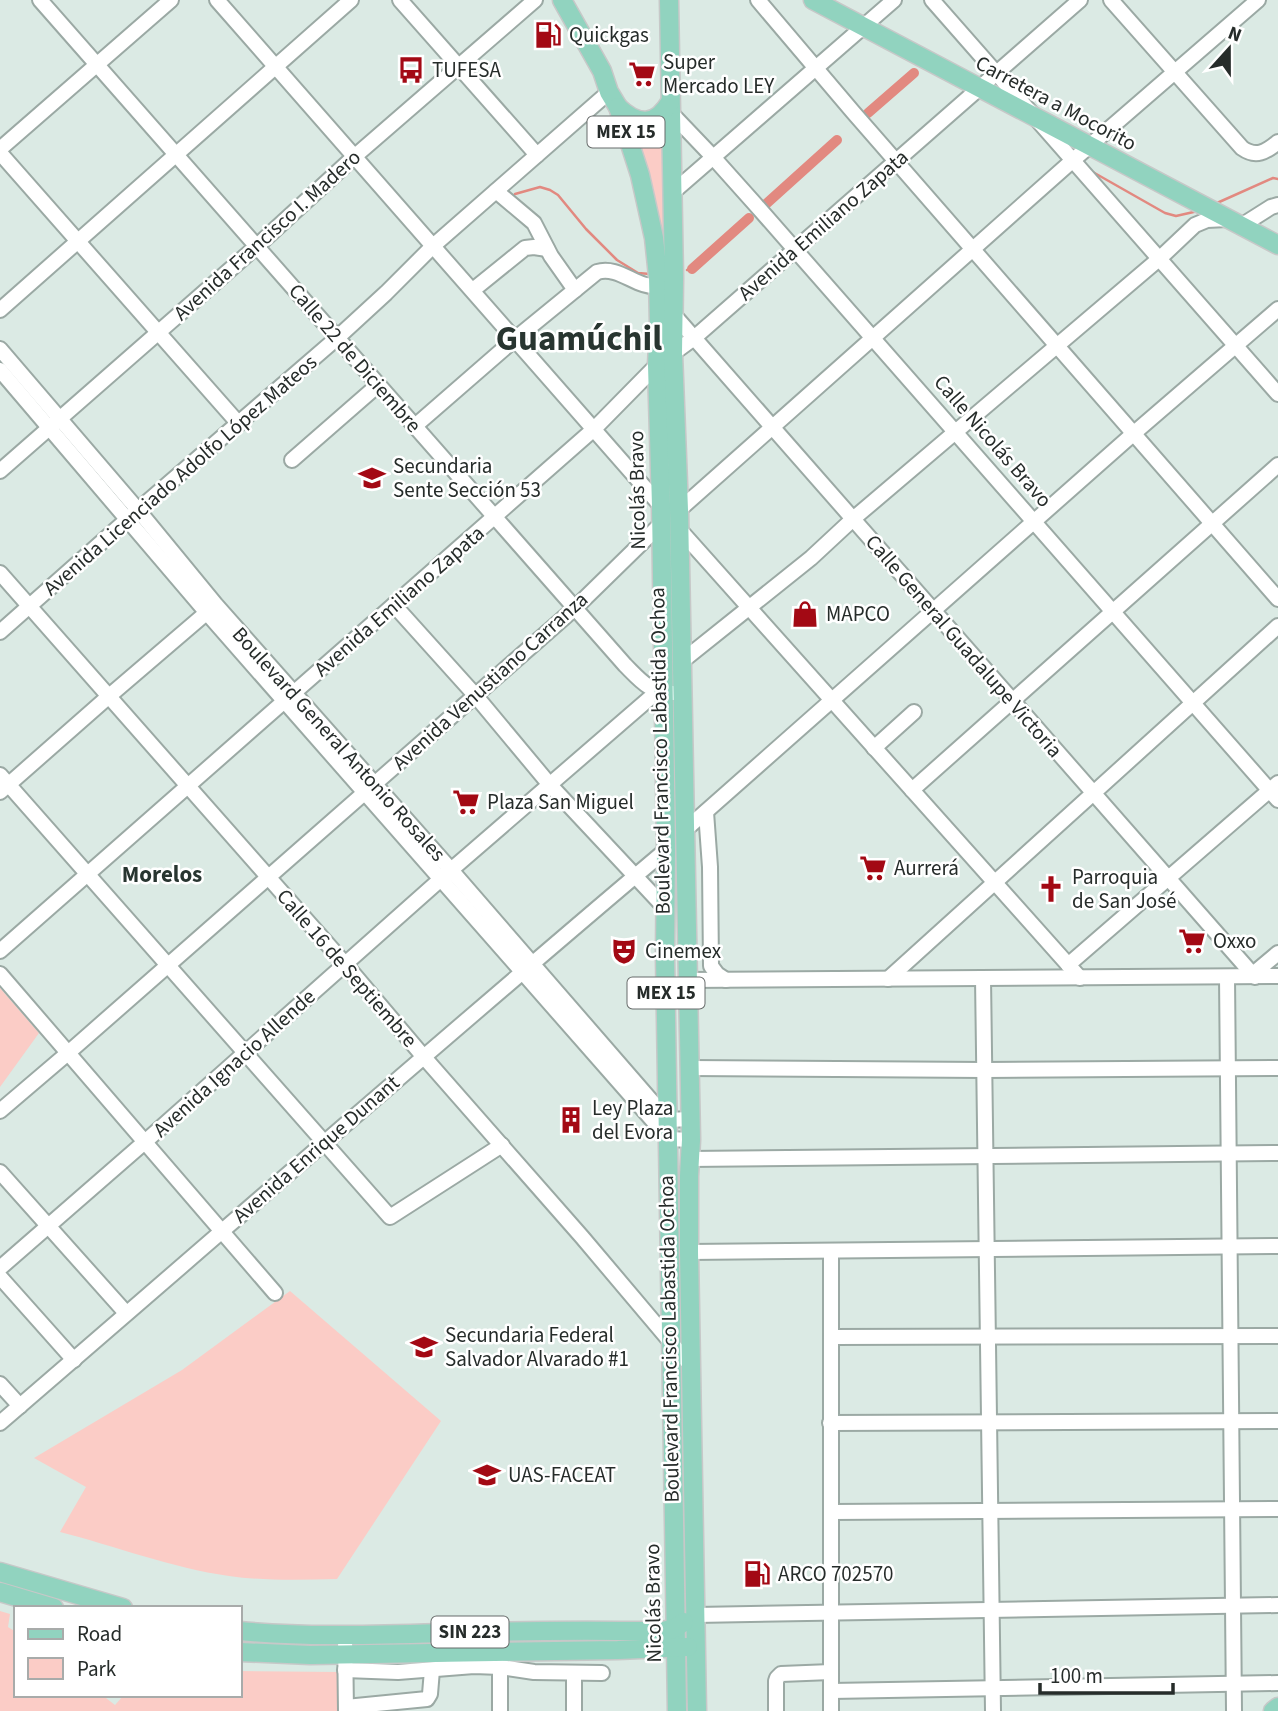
<svg xmlns="http://www.w3.org/2000/svg" width="1278" height="1711" font-family="'Source Sans 3',sans-serif">
<style>
.green{fill:#fbccc6}
.lines{fill:none;stroke-linecap:round;stroke-linejoin:round}
.stream{stroke:#e28980;stroke-width:2.5}
.canal{stroke:#e28980;stroke-width:10}
.minor-casing{stroke:#9ba9a4;stroke-width:18}
.major-casing{stroke:#c7c8c8;stroke-width:21}
.minor{stroke:#fff;stroke-width:14}
.major{stroke:#91d3bf;stroke-width:18}
.labels{text-anchor:middle;dominant-baseline:central;stroke-width:5;stroke-linejoin:round;paint-order:stroke}
.shield{fill:#fff;stroke:#676b6a;stroke-width:2}
.shield-label{font-size:19px;font-weight:bold;fill:#262c2a}
.poi-label{font-size:21px;fill:#262c2a;stroke:#fff;text-anchor:start}
.street-label{font-size:21px;fill:#262c2a;stroke:#fff}
.neighbourhood-label{font-size:23px;font-weight:bold;fill:#283530;stroke:#fff}
.town-label{font-size:35px;font-weight:bold;fill:#283530;stroke:#fff}
</style>
<rect width="100%" height="100%" fill="#dbeae4"/>
<g class="green">
<path d="M634,125c11,7 23,6 35,2l-3,122 -13,-62z"/>
<polygon points="0,988 39,1033 0,1087"/>
<path d="M290,1291l151,130 -104,158c-36,1 -73,2 -108,-3 -57,-8 -114,-30 -169,-44l26,-45 -52,-29 148,-88z"/>
<polygon points="0,1611 10,1614 8,1627 16,1632 16,1695 102,1695 115,1705 124,1695 240,1695 240,1671 338,1672 339,1711 0,1711"/>
</g>
<g class="lines">
<g class="stream">
<polyline points="1091,171 1165,213 1176,216 1198,211"/>
<polyline points="515,194 540,187 550,190 558,195 586,229 617,260 638,273 650,274"/>
<polyline points="1217,203 1273,178 1278,179"/>
<polyline points="687,270 692,269"/>
</g>
<g class="canal">
<polyline points="868,113 914,73"/>
<polyline points="766,204 837,140"/>
<polyline points="692,269 749,218"/>
</g>
<defs>
<g id="minor">
<path d="M40,0l585,665c17,17 24,27 48,28"/>
<polyline points="217,0 661,506"/>
<polyline points="400,0 537,155"/>
<polyline points="758,0 853,112 1278,599"/>
<polyline points="932,0 1278,394"/>
<path d="M1111,0l131,148c14,10 24,4 36,-6"/>
<polyline points="671,113 713,157 755,204 1278,800"/>
<polyline points="0,149 171,0"/>
<polyline points="0,153 239,424"/>
<polyline points="496,191 534,223 551,256 575,290"/>
<polyline points="672,193 894,0"/>
<polyline points="1241,226 1271,207 1278,205"/>
<polyline points="473,290 525,248 534,247 547,249"/>
<polyline points="0,310 351,0"/>
<polyline points="674,315 1255,977"/>
<polyline points="0,349 138,510 216,605 451,870 668,1120 690,1119"/>
<polyline points="0,370 207,613 669,1139 691,1140"/>
<path d="M415,426l100,-87 82,-67c22,-7 40,17 61,14"/>
<polyline points="292,460 378,385"/>
<polyline points="0,471 257,246 354,157 535,0"/>
<polyline points="679,510 1072,161 1258,0"/>
<polyline points="679,529 1080,978"/>
<polyline points="0,573 345,964 423,1056 582,1237 691,1366"/>
<polyline points="394,605 475,695 550,785 666,909"/>
<polyline points="0,632 138,510 337,338 386,293 433,246 609,92"/>
<polyline points="681,662 811,558 853,519 1159,259 1195,225 1207,220 1227,219"/>
<polyline points="874,748 914,712"/>
<polyline points="0,775 390,1217 502,1145"/>
<polyline points="912,790 1278,465"/>
<polyline points="0,792 108,697 212,608"/>
<polyline points="706,812 710,867 711,966 717,974 726,980"/>
<polyline points="685,830 1133,434 1278,309"/>
<polyline points="0,951 594,429 657,365 694,338 1080,0"/>
<polyline points="1068,965 1278,783"/>
<polyline points="0,974 275,1293"/>
<polyline points="1253,974 1278,953"/>
<polyline points="1227,977 1234,1711"/>
<polyline points="983,978 993,1711"/>
<polyline points="888,979 1278,626"/>
<polyline points="687,980 1278,976"/>
<polyline points="689,1068 985,1070 1278,1068"/>
<polyline points="0,1111 68,1053 575,608 661,524"/>
<polyline points="689,1159 1278,1153"/>
<polyline points="0,1172 126,1313"/>
<polyline points="831,1251 831,1711"/>
<polyline points="689,1252 1278,1246"/>
<polyline points="0,1268 147,1140 451,870 658,691"/>
<polyline points="0,1277 74,1360"/>
<polyline points="832,1337 1278,1336"/>
<polyline points="0,1384 20,1406"/>
<path d="M0,1423c222,-191 442,-384 666,-573"/>
<polyline points="830,1423 1278,1421"/>
<polyline points="832,1512 1278,1509"/>
<polyline points="696,1615 1278,1605"/>
<polyline points="345,1636 346,1711"/>
<polyline points="500,1667 500,1711"/>
<polyline points="345,1670 398,1672 474,1666 500,1667 534,1672 602,1673"/>
<polyline points="574,1673 574,1711"/>
<polyline points="831,1691 1278,1683"/>
<polyline points="346,1707 427,1699 430,1694 432,1670"/>
<polyline points="776,1711 776,1681 777,1678 781,1674 831,1672"/>
</g>
<g id="major">
<polyline points="562,0 602,71 609,92 618,107 640,175 654,238 658,276 659,325 657,365 661,506 666,850 665,955 677,1711"/>
<polyline points="669,0 674,278 673,353 679,510 691,1140 689,1176 689,1252 697,1711"/>
<polyline points="813,0 1278,245"/>
<path d="M618,107c20,19 38,19 52,-5"/>
<polyline points="0,1572 123,1608"/>
<polyline points="0,1592 54,1608"/>
<path d="M240,1631c84,8 167,2 251,1 57,-2 115,-1 172,-1l12,-3 9,-6"/>
<polyline points="240,1652 310,1655 618,1650 688,1647"/>
<polyline points="1273,1711 1278,1707"/>
</g>
</defs>
<use href="#minor" class="minor-casing"/>
<use href="#major" class="major-casing"/>
<use href="#minor" class="minor"/>
<use href="#major" class="major"/>
</g>
<defs>
<symbol id="fuel-bare" viewBox="-9 -9 18 18"><path d="M-5.5-6h7V0h2V4h1.3V-2.5L3-4.5l.8-.8L6-3V5H2.5V1h-1V6h-7ZM-4.2-4.7v3.2H.2V-4.7Z" fill="#a30914" stroke="#fff" stroke-width="2.5" paint-order="stroke"/></symbol>
<symbol id="bus-bare" viewBox="-9 -9 18 18"><path d="M-5-6H5V4H4V6H2V4H-2V6H-4V4H-5ZM-3.5-4V0h7V-4ZM-3.5 1.2v1.5H-2V1.2ZM2 1.2v1.5H3.5V1.2Z" fill="#a30914" stroke="#fff" stroke-width="2.5" paint-order="stroke"/></symbol>
<symbol id="supermarket-bare" viewBox="-9 -9 18 18"><path d="M-6-5.5h2.5l.6 2H6L4.5 2H-2.5L-4.4-4H-6ZM-1.5 3.2a1.3 1.3 0 1 0 .1 0ZM3 3.2a1.3 1.3 0 1 0 .1 0Z" fill="#a30914" stroke="#fff" stroke-width="2.5" paint-order="stroke"/></symbol>
<symbol id="school-bare" viewBox="-9 -9 18 18"><path d="M0-5L7-2L0 1L-7-2ZM-4 1L0 2.5L4 1V4Q0 6-4 4Z" fill="#a30914" stroke="#fff" stroke-width="2.5" paint-order="stroke"/></symbol>
<symbol id="shop-bare" viewBox="-9 -9 18 18"><path d="M-5-2.5h2.3a2.7 3.5 0 0 1 5.4 0H5L5.5 6h-11ZM-1.5-2.5h3a1.5 2.3 0 0 0-3 0Z" fill="#a30914" stroke="#fff" stroke-width="2.5" paint-order="stroke"/></symbol>
<symbol id="church-bare" viewBox="-9 -9 18 18"><path d="M-1.2-6h2.4v3.5h3.3v2.4h-3.3V6h-2.4V-.1h-3.3v-2.4h3.3Z" fill="#a30914" stroke="#fff" stroke-width="2.5" paint-order="stroke"/></symbol>
<symbol id="theatre-bare" viewBox="-9 -9 18 18"><path d="M-5-5.5Q0-4 5-5.5V0Q5 5 0 6Q-5 5-5 0ZM-3.3-2.5H-1v1.5H-3.3ZM1-2.5H3.3v1.5H1ZM-2.8 1Q0 5.5 2.8 1Z" fill="#a30914" stroke="#fff" stroke-width="2.5" paint-order="stroke"/></symbol>
<symbol id="building-bare" viewBox="-9 -9 18 18"><path d="M-4-6H4V6H1V3H-1V6H-4ZM-2.5-4.3h1.7v1.8h-1.7ZM.8-4.3h1.7v1.8H.8ZM-2.5-1h1.7V.8h-1.7ZM.8-1h1.7V.8H.8Z" fill="#a30914" stroke="#fff" stroke-width="2.5" paint-order="stroke"/></symbol>
<symbol id="university-bare" viewBox="-9 -9 18 18"><path d="M0-5L7-2L0 1L-7-2ZM-4 1L0 2.5L4 1V4Q0 6-4 4Z" fill="#a30914" stroke="#fff" stroke-width="2.5" paint-order="stroke"/></symbol>
</defs>
<g fill-rule="evenodd">
<use href="#fuel-bare" x="529" y="16" width="38" height="38"/>
<use href="#bus-bare" x="392" y="51" width="38" height="38"/>
<use href="#supermarket-bare" x="623" y="55" width="38" height="38"/>
<use href="#school-bare" x="353" y="459" width="38" height="38"/>
<use href="#shop-bare" x="786" y="595" width="38" height="38"/>
<use href="#supermarket-bare" x="447" y="783" width="38" height="38"/>
<use href="#supermarket-bare" x="854" y="849" width="38" height="38"/>
<use href="#church-bare" x="1032" y="870" width="38" height="38"/>
<use href="#supermarket-bare" x="1173" y="922" width="38" height="38"/>
<use href="#theatre-bare" x="605" y="932" width="38" height="38"/>
<use href="#building-bare" x="552" y="1101" width="38" height="38"/>
<use href="#school-bare" x="405" y="1328" width="38" height="38"/>
<use href="#university-bare" x="468" y="1456" width="38" height="38"/>
<use href="#fuel-bare" x="738" y="1555" width="38" height="38"/>
</g>
<g class="labels">
<g class="shield">
<rect x="587.5" y="116.5" width="77" height="31" rx="5"/>
<rect x="627.5" y="977.5" width="77" height="31" rx="5"/>
<rect x="431.5" y="1616.5" width="77" height="31" rx="5"/>
</g>
<g class="shield-label">
<text x="626" y="132">MEX 15</text>
<text x="666" y="993">MEX 15</text>
<text x="470" y="1632">SIN 223</text>
</g>
<g class="poi-label">
<text x="569" y="35">Quickgas</text>
<text x="663" y="62">Super<tspan x="663" dy="24">Mercado LEY</tspan></text>
<text x="432" y="70">TUFESA</text>
<text x="393" y="466">Secundaria<tspan x="393" dy="24">Sente Sección 53</tspan></text>
<text x="826" y="614">MAPCO</text>
<text x="487" y="802">Plaza San Miguel</text>
<text x="894" y="868">Aurrerá</text>
<text x="1072" y="877">Parroquia<tspan x="1072" dy="24">de San José</tspan></text>
<text x="1213" y="941">Oxxo</text>
<text x="645" y="951">Cinemex</text>
<text x="592" y="1108">Ley Plaza<tspan x="592" dy="24">del Evora</tspan></text>
<text x="445" y="1335">Secundaria Federal<tspan x="445" dy="24">Salvador Alvarado #1</tspan></text>
<text x="508" y="1475">UAS-FACEAT</text>
<text x="778" y="1574">ARCO 702570</text>
</g>
<g class="street-label">
<text transform="translate(1056 103) rotate(28)">Carretera a Mocorito</text>
<text transform="translate(823 225) rotate(-41)">Avenida Emiliano Zapata</text>
<text transform="translate(267 235) rotate(-42)">Avenida Francisco I. Madero</text>
<text transform="translate(355 358) rotate(49)">Calle 22 de Diciembre</text>
<text transform="translate(993 441) rotate(49)">Calle Nicolás Bravo</text>
<text transform="translate(180 475) rotate(-41)">Avenida Licenciado Adolfo López Mateos</text>
<text transform="translate(637 490) rotate(-91)">Nicolás Bravo</text>
<text transform="translate(399 601) rotate(-41)">Avenida Emiliano Zapata</text>
<text transform="translate(964 646) rotate(49)">Calle General Guadalupe Victoria</text>
<text transform="translate(490 681) rotate(-42)">Avenida Venustiano Carranza</text>
<text transform="translate(339 744) rotate(48)">Boulevard General Antonio Rosales</text>
<text transform="translate(660 751) rotate(-91)">Boulevard Francisco Labastida Ochoa</text>
<text transform="translate(347 968) rotate(49)">Calle 16 de Septiembre</text>
<text transform="translate(234 1063) rotate(-42)">Avenida Ignacio Allende</text>
<text transform="translate(316 1149) rotate(-41)">Avenida Enrique Dunant</text>
<text transform="translate(669 1339) rotate(-91)">Boulevard Francisco Labastida Ochoa</text>
<text transform="translate(653 1603) rotate(-91)">Nicolás Bravo</text>
</g>
<g class="neighbourhood-label">
<text x="162" y="874">Morelos</text>
</g>
<g class="town-label">
<text x="579" y="339">Guamúchil</text>
</g>
</g>
<rect x="14" y="1606" width="228" height="91" fill="#ffffff" stroke="#a8abaa" stroke-width="2"/>
<rect x="28" y="1629" width="35" height="10" fill="#91d3bf" stroke="#a8abaa" stroke-width="2"/>
<text x="77" y="1641" font-size="21" fill="#262c2a">Road</text>
<rect x="28" y="1658" width="35" height="21" fill="#fbccc6" stroke="#a8abaa" stroke-width="2"/>
<text x="77" y="1676" font-size="21" fill="#262c2a">Park</text>
<g transform="translate(1229 49) rotate(21)" stroke="#ffffff" stroke-width="5" paint-order="stroke">
<path d="M0-5L12 26L0 18L-12 26Z" fill="#262c2a"/>
<text y="-10" font-size="19" font-weight="bold" text-anchor="middle" fill="#262c2a">N</text>
</g>
<path d="M1040 1683v10h133v-10" fill="none" stroke="#262c2a" stroke-width="3.5"/>
<text x="1050" y="1683" font-size="21" fill="#262c2a" stroke="#ffffff" stroke-width="5" paint-order="stroke">100 m</text>
</svg>
